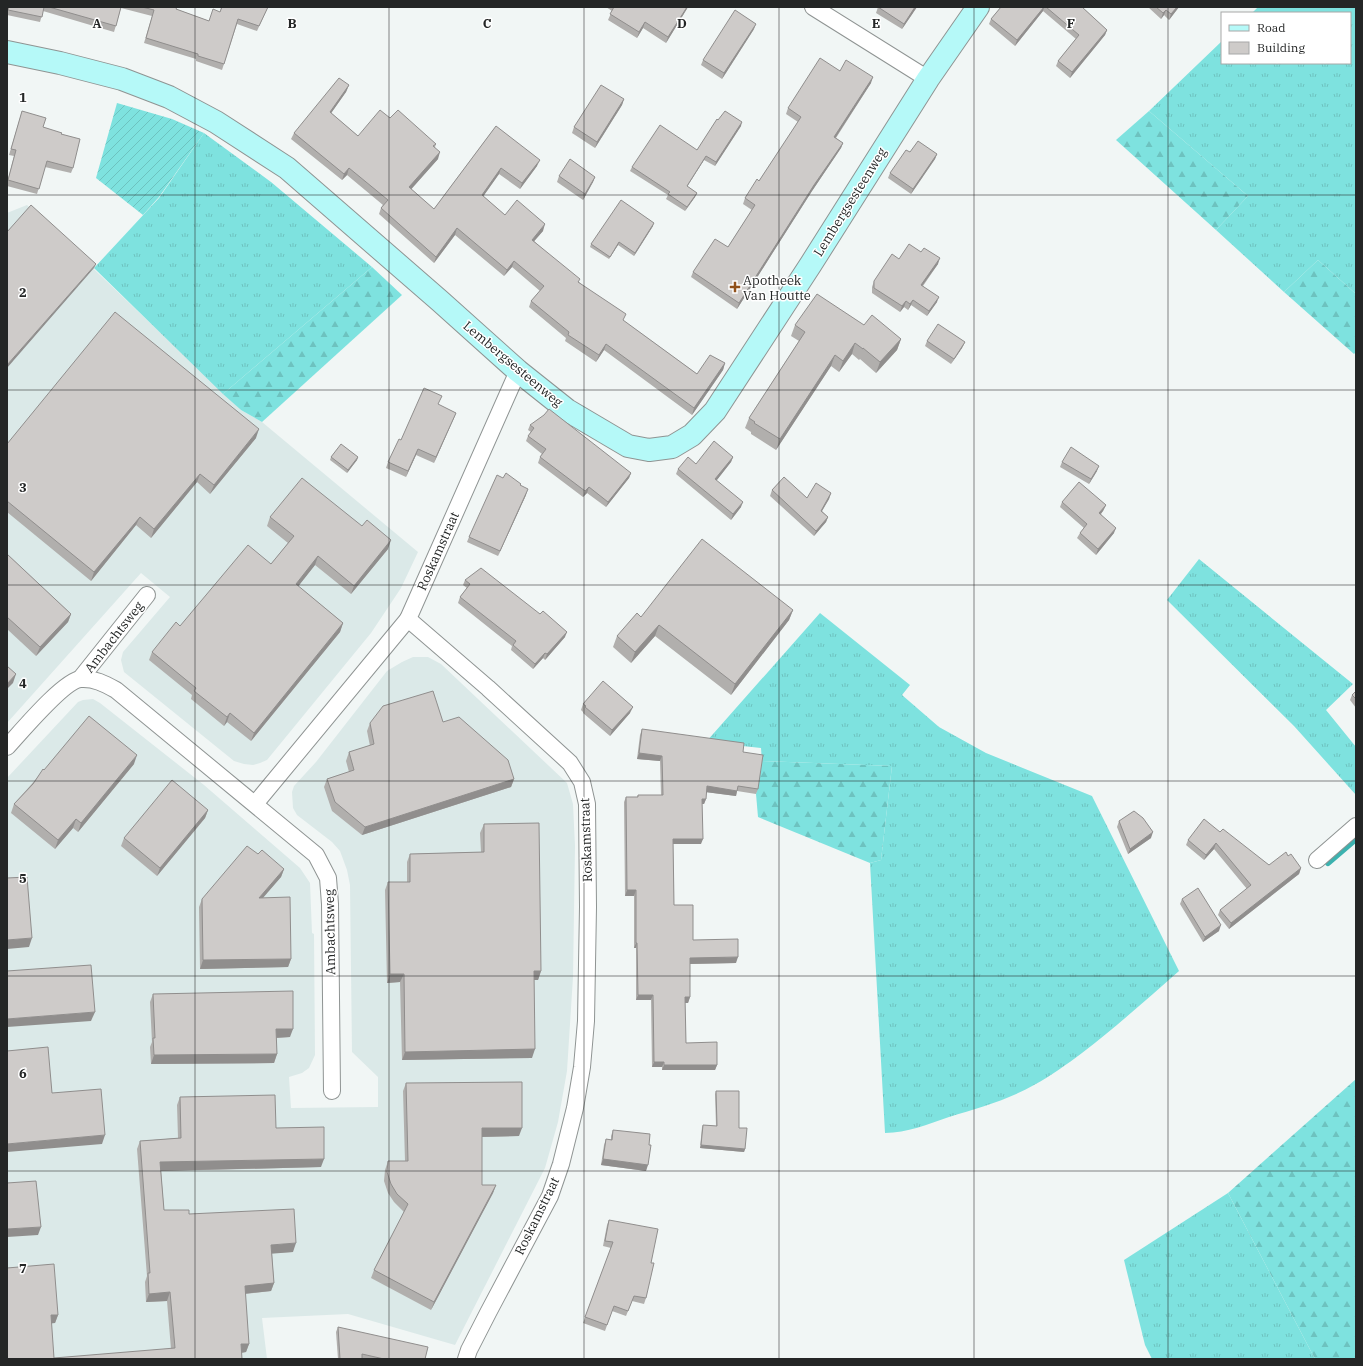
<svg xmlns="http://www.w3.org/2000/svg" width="1363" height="1366" font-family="'IBM Plex Serif',serif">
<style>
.built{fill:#dbe9e8}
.grass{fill:url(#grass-tufts)}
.forest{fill:url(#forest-firs)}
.garden{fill:url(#garden-furrows)}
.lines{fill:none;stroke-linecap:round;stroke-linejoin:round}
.stream{stroke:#3cb2af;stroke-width:6}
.street-casing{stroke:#8f9493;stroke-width:18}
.secondary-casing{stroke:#8f9493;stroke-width:24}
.street{stroke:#fff;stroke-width:16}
.secondary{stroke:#b5f9f8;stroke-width:22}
.wall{fill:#b1afad}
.shaded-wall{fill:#908e8d}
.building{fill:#cecbc9;stroke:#908e8d}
.grid{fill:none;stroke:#242626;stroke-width:1;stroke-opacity:0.55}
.poi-dot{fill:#91511b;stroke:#fff;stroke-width:1.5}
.labels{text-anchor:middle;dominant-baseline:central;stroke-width:3;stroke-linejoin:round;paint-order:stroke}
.street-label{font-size:13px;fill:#242626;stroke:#fff}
.poi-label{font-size:13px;fill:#242626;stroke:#fff;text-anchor:start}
.grid-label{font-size:13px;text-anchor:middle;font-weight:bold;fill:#242626;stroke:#fff;stroke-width:3;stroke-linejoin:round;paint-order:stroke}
</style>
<defs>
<pattern id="grass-tufts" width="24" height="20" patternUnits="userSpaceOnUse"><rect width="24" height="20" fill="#7ee2df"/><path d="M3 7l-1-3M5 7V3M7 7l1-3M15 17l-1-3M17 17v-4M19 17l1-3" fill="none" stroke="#6dc2bf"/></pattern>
<pattern id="forest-firs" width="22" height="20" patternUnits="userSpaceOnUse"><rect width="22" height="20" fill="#7ee2df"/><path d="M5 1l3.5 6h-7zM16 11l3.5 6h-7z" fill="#6dc2bf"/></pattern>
<pattern id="garden-furrows" width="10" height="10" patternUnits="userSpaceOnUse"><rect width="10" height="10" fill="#7ee2df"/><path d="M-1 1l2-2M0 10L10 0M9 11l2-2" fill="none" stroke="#6dc2bf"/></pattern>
</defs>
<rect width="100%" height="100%" fill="#f1f6f5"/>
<g class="built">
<polygon points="27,205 241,410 262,422 418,552 401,588 371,633 267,760 260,763 253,765 244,764 234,761 124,672 121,660 123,652 170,597 141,573 7,723 7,213"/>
<polygon points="413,657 428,657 441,664 567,783 573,804 575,846 573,977 567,1071 558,1122 545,1168 455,1345 348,1314 262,1318 267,1359 7,1359 7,778 78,702 83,700 93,699 100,703 204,785 300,868 310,883 312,933 314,934 315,1055 309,1068 302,1073 289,1077 291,1108 378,1107 378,1077 352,1052 350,885 347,870 340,851 332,842 297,815 293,808 292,792 294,786 316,762 387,671 402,662"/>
</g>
<g class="grass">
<polygon points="1258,7 1356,7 1356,294 1318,260 1284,292 1216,230 1248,196 1149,111 1222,41 1222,63 1350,63 1350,13 1252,13"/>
<polygon points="204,133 271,182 372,267 223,394 94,268 159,198"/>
<polygon points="1199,559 1353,684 1326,710 1356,747 1356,795 1294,726 1167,600"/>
<path d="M820,613l90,72 -8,10 37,32 47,26 106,43 87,175c-32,28 -63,56 -97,82 -15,11 -31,23 -48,32 -26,15 -56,23 -85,32 -21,7 -42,16 -64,16l-15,-270 11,-3 11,-94 -130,-5 -1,-13 -55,-6z"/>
<polygon points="1228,1193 1315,1359 1152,1359 1145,1345 1124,1260"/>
</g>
<g class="forest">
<polygon points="1149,111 1248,196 1216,230 1116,140"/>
<polygon points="1318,260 1356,294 1356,352 1354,354 1284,292"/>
<polygon points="372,267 402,295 262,422 241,410 223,394"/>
<polygon points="762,761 892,766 881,860 870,863 758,817 756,794"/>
<polygon points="1356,1079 1356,1359 1315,1359 1228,1193"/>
</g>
<polygon class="garden" points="117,103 172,119 204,133 159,197 143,215 96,178"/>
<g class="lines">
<polyline class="stream" points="1328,863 1356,839"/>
<defs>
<g id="street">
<polyline points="813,7 928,79"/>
<polyline points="80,679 147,595"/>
<path d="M7,747c13,-14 57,-67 74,-68 13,-1 24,5 35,11l200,165 12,23 2,26 2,187"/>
<polyline points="255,804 408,619"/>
<polyline points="1317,860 1356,826"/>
<polyline points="466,1359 469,1350 489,1311 550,1196 561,1164 575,1108 582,1067 586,1021 588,907 587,804 582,782 570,763 488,688 408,619 518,371"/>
</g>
<polyline id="secondary" points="7,52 60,63 122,79 169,97 216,122 287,168 440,301 518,371 567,410 628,446 649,450 672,447 692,435 715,411 811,264 928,79 978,7"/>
</defs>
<use href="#street" class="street-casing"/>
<use href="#secondary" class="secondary-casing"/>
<use href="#street" class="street"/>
<use href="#secondary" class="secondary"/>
</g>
<g class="wall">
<polygon points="8,7 177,7 176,9 209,21 220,12 221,7 268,7 257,31 237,24 222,70 196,61 196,59 144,43 152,16 121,8 114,32 43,11 40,22 7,15"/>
<polygon points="606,7 688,7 666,43 643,28 637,38 608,20 612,11"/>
<polygon points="878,7 917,7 902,29 876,13"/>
<polygon points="1001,7 1082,7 1107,30 1105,35 1070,78 1056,66 1058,61 1076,39 1043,11 1015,46 989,24 991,19"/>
<polygon points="1148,7 1179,7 1169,20 1164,15 1161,19"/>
<polygon points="754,29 722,79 701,65 703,60"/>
<polygon points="840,71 871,83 836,138 843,143 841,148 812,191 737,309 691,277 693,272 728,247 752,210 743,204 745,198 759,181 798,122 786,114 788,108"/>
<polygon points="349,85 346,92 331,113 358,136 390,118 436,144 435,147 438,159 411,189 434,209 496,126 537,166 520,189 499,174 483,196 505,215 543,231 534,241 579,282 624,321 697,374 725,363 723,370 692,415 604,350 596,362 565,341 566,338 529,307 531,301 540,291 512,267 504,276 455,235 434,263 379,214 381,208 383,205 347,175 342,180 291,139 294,133"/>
<polygon points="624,99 622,105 595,148 572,133 574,127"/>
<polygon points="22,111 43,127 61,134 73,168 71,173 45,167 37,194 7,186 7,183 14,156 9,155"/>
<polygon points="718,120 741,126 715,166 704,160 687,186 697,193 695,197 685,211 666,199 668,195 630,171 632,167 697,150"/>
<polygon points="910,152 937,154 935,159 911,194 888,178 890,173"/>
<polygon points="559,176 595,177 593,182 583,200 557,182"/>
<polygon points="653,226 634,256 618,245 609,259 590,247 591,244"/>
<polygon points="899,259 938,264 923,286 937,302 927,316 911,305 908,310 904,307 900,312 872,293 872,287 874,281"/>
<polygon points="795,325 864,325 901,339 897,350 876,373 860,359 859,360 852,354 839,372 831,366 776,450 751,434 751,432 745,428 749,418 799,341 791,336"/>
<polygon points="927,341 965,342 962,348 951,364 925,346"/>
<polygon points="438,405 456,413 434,463 416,455 406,477 386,468 388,462 401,440"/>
<polygon points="530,425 631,473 629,478 606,507 587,493 583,497 538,463 540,457 542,454 526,441 528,436 531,432 528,430"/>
<polygon points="256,438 210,494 197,482 151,538 136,525 91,581 7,512 7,444"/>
<polygon points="331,457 358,457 357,460 347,473 330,460"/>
<polygon points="733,457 731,462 716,481 741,507 731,520 676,474 678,469 696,464"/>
<polygon points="1062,462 1097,471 1089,484 1060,467"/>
<polygon points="503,478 520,485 526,495 498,556 467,542 469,537"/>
<polygon points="772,490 807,498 831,493 829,499 822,511 828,517 826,522 814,536 770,496"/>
<polygon points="1062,502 1106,505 1103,511 1101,514 1114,533 1096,555 1077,538 1080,533 1084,528 1060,507"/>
<polygon points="270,517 388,549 351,594 315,565 298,586 343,623 340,632 251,741 227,722 224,726 191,699 192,695 149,660 152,652 180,626 271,564 288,543 267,526"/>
<polygon points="7,554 71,614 68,622 36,656 7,629"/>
<polygon points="465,580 565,637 545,660 543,658 533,669 511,650 512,646 458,603 460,597 467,588 463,585"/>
<polygon points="793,610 789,620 731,695 655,636 631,663 613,647 617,636 641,617"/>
<polygon points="1356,691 1356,708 1350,700 1352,695"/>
<polygon points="583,704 630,713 610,736 583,713 583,712 581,710"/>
<polygon points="443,722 514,779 511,787 362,835 332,811 324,787 327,779 349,772 346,761 349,752 370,746 367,731 370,723"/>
<polygon points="642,729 743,752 758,789 756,794 737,791 736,796 706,792 706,799 704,804 702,804 701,844 673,844 674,905 693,940 736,963 690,964 690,997 688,1003 685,1003 686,1043 717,1065 715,1070 662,1070 662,1067 652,1067 651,1000 636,1000 636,948 634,948 634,896 625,896 624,802 626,797 637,797 638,795 661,795 660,761 637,759 640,735"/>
<polygon points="134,764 78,832 73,828 55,849 11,813 14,804 44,770"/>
<polygon points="208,810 205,818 157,876 121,846 124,838"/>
<polygon points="1119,821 1151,838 1128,854 1117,827"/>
<polygon points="484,824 541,971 538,980 534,980 532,1058 402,1060 400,982 387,983 385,890 388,882 407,882 407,862 410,854 481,852 480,833"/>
<polygon points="1220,832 1269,865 1288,856 1301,868 1299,874 1229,929 1218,915 1220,910 1247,889 1214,849 1204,860 1186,845 1188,840"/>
<polygon points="258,854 284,869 281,877 263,897 291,959 288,967 200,969 199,907 202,899"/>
<polygon points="1182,899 1219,931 1203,942 1180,904"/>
<polygon points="153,994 290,1037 276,1038 277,1054 274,1063 151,1064 150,1047 152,1042 150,1002"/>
<polygon points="406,1083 519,1136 482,1137 482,1185 496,1185 493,1193 431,1310 371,1278 374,1270 404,1212 394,1202 388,1193 384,1181 385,1170 388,1161 405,1161 403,1091"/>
<polygon points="716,1091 745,1149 744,1152 700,1148 702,1127 703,1125 716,1126 715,1094"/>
<polygon points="180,1097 276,1128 321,1167 161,1171 164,1210 189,1214 293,1252 272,1253 274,1283 271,1291 245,1294 249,1344 246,1352 242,1353 242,1359 7,1359 58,1315 55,1323 51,1323 54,1358 171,1349 167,1301 146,1302 145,1282 147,1276 137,1149 140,1141 178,1138 177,1105"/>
<polygon points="613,1130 649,1145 646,1171 601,1165 604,1145 606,1139 611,1140 611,1136"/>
<polygon points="609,1220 651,1263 646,1298 644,1304 632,1301 626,1316 612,1311 605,1331 583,1323 611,1248 603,1246 607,1225"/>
<polygon points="338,1327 425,1359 338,1359 336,1332"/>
</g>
<g class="shaded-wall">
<polygon points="687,7 688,7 666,43 668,37"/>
<polygon points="915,7 917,7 902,29 904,24"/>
<polygon points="1044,7 1043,11 1015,46 1017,40"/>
<polygon points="1177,7 1179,7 1169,20 1171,14"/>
<polygon points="1166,10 1164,15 1161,19 1163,13"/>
<polygon points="645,22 643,28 637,38 639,32"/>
<polygon points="756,24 754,29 722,79 724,73"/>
<polygon points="1107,30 1105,35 1070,78 1072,72"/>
<polygon points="873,77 871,83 832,143 834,137"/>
<polygon points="349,85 346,92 327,119 330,112"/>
<polygon points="624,99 622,105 595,148 597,142"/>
<polygon points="742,122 741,126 715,166 716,162"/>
<polygon points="843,143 841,148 812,191 737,309 739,303 814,185"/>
<polygon points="440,152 438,159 407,194 409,187"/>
<polygon points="937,154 935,159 911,194 913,189"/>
<polygon points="706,156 704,160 685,190 687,186"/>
<polygon points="540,160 537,166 520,189 522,183"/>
<polygon points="349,168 347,175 342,180 344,174"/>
<polygon points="501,168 499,174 480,201 482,195"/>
<polygon points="595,177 593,182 583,200 585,194"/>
<polygon points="697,193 695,197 685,211 687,207"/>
<polygon points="654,223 653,226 634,256 635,253"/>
<polygon points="545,224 543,231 530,246 532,240"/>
<polygon points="457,228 455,235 434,263 436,257"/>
<polygon points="619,242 618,245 609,259 610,257"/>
<polygon points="940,258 938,264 919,290 921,285"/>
<polygon points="514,261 512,267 504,276 507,270"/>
<polygon points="96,264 94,268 7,368 7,365"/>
<polygon points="939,297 937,302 927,316 929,311"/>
<polygon points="913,300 911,305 908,310 910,304"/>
<polygon points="906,301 904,307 900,312 902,306"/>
<polygon points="901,339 897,350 876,373 880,362"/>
<polygon points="965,342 962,348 951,364 954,359"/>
<polygon points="855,343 852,354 839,372 843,361"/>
<polygon points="606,344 604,350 596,362 599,355"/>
<polygon points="835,355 831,366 776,450 780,439"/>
<polygon points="725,363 723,370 692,415 694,408"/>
<polygon points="456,413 454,418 434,463 436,457"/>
<polygon points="259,429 256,438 210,494 214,485"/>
<polygon points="418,449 416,455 406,477 408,471"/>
<polygon points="358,457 357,460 347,473 348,470"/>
<polygon points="733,457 731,462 713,485 715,479"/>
<polygon points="1099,466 1097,471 1089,484 1091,479"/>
<polygon points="631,473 629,478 606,507 608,502"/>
<polygon points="200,474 197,482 151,538 154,529"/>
<polygon points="589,487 587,493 583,497 585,491"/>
<polygon points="528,489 526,495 498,556 500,551"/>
<polygon points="831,493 829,499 819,516 821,511"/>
<polygon points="743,502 741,507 731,520 733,514"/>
<polygon points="1106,505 1103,511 1097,518 1099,513"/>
<polygon points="140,517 136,525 91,581 94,572"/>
<polygon points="828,517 826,522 814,536 816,531"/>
<polygon points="1116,528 1114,533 1096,555 1098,549"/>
<polygon points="391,540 388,549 351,594 354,586"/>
<polygon points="318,556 315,565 293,593 296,584"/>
<polygon points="793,610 789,620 731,695 735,684"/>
<polygon points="71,614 68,622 36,656 40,647"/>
<polygon points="343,623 340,632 251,741 254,733"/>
<polygon points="659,625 655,636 631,663 635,652"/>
<polygon points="567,632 565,637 545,660 547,654"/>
<polygon points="545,653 543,658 533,669 535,664"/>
<polygon points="16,674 13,683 7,689 7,684"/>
<polygon points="633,707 630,713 610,736 612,730"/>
<polygon points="230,713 227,722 224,726 227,717"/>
<polygon points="639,753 662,756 660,761 637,759"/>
<polygon points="137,755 134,764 78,832 81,823"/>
<polygon points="514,779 511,787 362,835 365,827"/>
<polygon points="707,786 737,791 736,796 705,792"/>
<polygon points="702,799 706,799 704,804 700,804"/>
<polygon points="208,810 205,818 157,876 160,868"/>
<polygon points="76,819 73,828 55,849 58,840"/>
<polygon points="1153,832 1151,838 1128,854 1130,849"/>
<polygon points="673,839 703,839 701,844 671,844"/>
<polygon points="1216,843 1214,849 1204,860 1206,855"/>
<polygon points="1301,868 1299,874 1229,929 1231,923"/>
<polygon points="284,869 281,877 256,906 259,898"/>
<polygon points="627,890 636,890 634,896 625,896"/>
<polygon points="1221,925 1219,931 1203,942 1205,937"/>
<polygon points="32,938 29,947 7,949 7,940"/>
<polygon points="636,943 637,943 636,948 634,948"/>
<polygon points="738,957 736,963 688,964 690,958"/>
<polygon points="291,959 288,967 200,969 203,960"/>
<polygon points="534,971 541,971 538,980 530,980"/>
<polygon points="390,974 404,974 400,982 387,983"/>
<polygon points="638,995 653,995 651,1000 636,1000"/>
<polygon points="685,997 690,997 688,1003 683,1003"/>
<polygon points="95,1012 91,1021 7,1027 7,1019"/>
<polygon points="276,1029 293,1029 290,1037 273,1038"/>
<polygon points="535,1049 532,1058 402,1060 405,1052"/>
<polygon points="277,1054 274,1063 151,1064 154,1055"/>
<polygon points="654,1062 664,1062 662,1067 652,1067"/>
<polygon points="664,1065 717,1065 715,1070 662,1070"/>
<polygon points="482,1128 522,1128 519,1136 479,1137"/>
<polygon points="105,1135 102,1144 7,1152 7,1144"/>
<polygon points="701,1145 745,1149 744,1152 700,1148"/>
<polygon points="324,1159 321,1167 157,1171 160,1162"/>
<polygon points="603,1159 648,1165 646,1171 601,1165"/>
<polygon points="496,1185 493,1193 431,1310 434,1302"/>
<polygon points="41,1227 38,1235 7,1237 7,1229"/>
<polygon points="296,1243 293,1252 268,1254 271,1245"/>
<polygon points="274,1283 271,1291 242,1294 245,1286"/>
<polygon points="170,1292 167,1301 146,1302 149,1294"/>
<polygon points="51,1315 58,1315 55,1323 47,1324"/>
<polygon points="241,1344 249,1344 246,1352 238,1353"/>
</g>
<g class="building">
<polygon points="9,7 44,7 42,17 8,10"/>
<polygon points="49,7 121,7 116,26"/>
<polygon points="142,7 177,7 176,9 209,21 213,9 220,12 222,7 268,7 259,26 238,19 224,64 198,56 198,54 146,38 154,10"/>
<polygon points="614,7 687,7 668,37 645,22 639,32 610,14"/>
<polygon points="878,7 915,7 904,24"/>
<polygon points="1001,7 1044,7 1017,40 991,19"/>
<polygon points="1046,7 1082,7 1107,30 1072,72 1058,61 1079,35"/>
<polygon points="1156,7 1177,7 1171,14 1166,10 1163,13"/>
<polygon points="735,10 756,24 724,73 703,60"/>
<polygon points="820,58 840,71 846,60 873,77 834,137 843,143 814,185 739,303 693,272 715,239 728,247 755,205 745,198 757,179 759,181 801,117 788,108"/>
<polygon points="339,78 349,85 330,112 358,136 380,110 390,118 398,110 436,144 433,146 440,152 409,187 434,209 496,126 540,160 522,183 501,168 482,195 505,215 517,200 545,224 532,240 580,279 578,282 626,314 623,320 697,374 710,355 725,363 694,408 606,344 599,355 568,335 569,332 531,301 544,286 514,261 507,270 457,228 436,257 381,208 388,200 349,168 344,174 294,133"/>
<polygon points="601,85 624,99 597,142 574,127"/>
<polygon points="22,111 46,118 43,127 62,133 61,134 80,139 73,168 47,161 39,189 8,180 16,150 11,149"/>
<polygon points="725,111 742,122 716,162 706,156 687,186 697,193 687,207 668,194 670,192 632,167 660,125 697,150 717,119 718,120"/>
<polygon points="918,141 937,154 913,189 890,173 906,150 910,152"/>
<polygon points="570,159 595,177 585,194 559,176"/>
<polygon points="621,200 654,223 635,253 619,242 610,257 591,244"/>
<polygon points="31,205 96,264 7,365 7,232"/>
<polygon points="909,244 921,252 924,248 940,258 921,285 939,297 929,311 913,300 910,304 906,301 902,306 874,288 874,281 892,254 899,259"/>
<polygon points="817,294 864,325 872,315 901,339 880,362 863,348 863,349 855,343 843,361 835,355 780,439 754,423 755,422 749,418 805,332 795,325"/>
<polygon points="115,312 259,429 214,485 200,474 154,529 140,517 94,572 7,501 7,444"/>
<polygon points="938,324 965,342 954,359 927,341"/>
<polygon points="424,388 442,396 438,404 456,413 436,457 418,449 408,471 388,462 399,439 401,440"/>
<polygon points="549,409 631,473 608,502 589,487 585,491 540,457 546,449 528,436 534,428 530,425 544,415"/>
<polygon points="714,441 733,457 715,479 743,502 733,514 678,469 688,457 696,464"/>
<polygon points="341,444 358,457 348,470 331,457"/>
<polygon points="1071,447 1099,466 1091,479 1062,462"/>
<polygon points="506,473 521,484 520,485 528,489 500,551 469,537 497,475 503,478"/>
<polygon points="784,477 807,498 816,483 831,493 821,511 828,517 816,531 772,490"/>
<polygon points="302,478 362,526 367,520 391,540 354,586 318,556 296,584 343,623 254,733 230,713 227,717 194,691 196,688 152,652 176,622 180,626 248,545 271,564 294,536 270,517"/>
<polygon points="1079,482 1106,505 1099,513 1116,528 1098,549 1080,533 1087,524 1062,502"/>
<polygon points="702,539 793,610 735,684 659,625 635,652 617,636 637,613 641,617"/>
<polygon points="7,554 71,614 40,647 7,617"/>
<polygon points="481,568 540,614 543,611 567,632 547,654 545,653 535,664 513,645 516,641 460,597 470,584 465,580"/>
<polygon points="7,666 16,674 7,684"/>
<polygon points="603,681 633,707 612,730 585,707 586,706 583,704"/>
<polygon points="433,691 443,722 459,717 508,760 514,779 365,827 335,802 327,779 354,770 349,752 374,744 370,723 383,706"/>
<polygon points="1356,691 1356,699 1352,695"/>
<polygon points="89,716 137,755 81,823 76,819 58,840 14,804 33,784 43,769 44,770"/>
<polygon points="642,729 744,743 743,752 763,755 758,789 738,786 737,791 707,786 706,799 702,799 703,839 673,839 674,905 693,905 693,940 738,939 738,957 690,958 690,997 685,997 686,1043 717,1042 717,1065 664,1065 664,1062 654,1062 653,995 638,995 637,943 636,943 636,890 627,890 626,797 638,797 638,795 663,795 662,756 639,753"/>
<polygon points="172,780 208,810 160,868 124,838"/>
<polygon points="1134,811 1143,818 1153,832 1130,849 1119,821"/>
<polygon points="1204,819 1220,832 1223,829 1269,865 1286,852 1288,856 1291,854 1301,868 1231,923 1220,910 1251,885 1216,843 1206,855 1188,840"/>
<polygon points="539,823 541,971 534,971 535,1049 405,1052 404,974 390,974 388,882 410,882 410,854 484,852 484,824"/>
<polygon points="247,846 258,854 262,850 284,869 259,898 290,897 291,959 203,960 202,899"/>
<polygon points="27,877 32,938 7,940 7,878"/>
<polygon points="1198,888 1221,925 1205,937 1182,899"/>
<polygon points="91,965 95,1012 7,1019 7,971"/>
<polygon points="293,991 293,1029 276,1029 277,1054 154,1055 153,1038 155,1038 153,994"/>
<polygon points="48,1047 52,1093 101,1089 105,1135 7,1144 7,1051"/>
<polygon points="522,1082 522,1128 482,1128 482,1185 496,1185 434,1302 374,1270 408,1204 397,1194 391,1184 387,1172 388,1161 408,1161 406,1083"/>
<polygon points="716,1091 739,1091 739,1128 747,1128 745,1149 701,1145 703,1125 717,1126"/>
<polygon points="275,1095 276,1128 324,1127 324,1159 160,1162 164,1210 189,1210 189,1214 294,1209 296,1243 271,1245 274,1283 245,1286 249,1344 241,1344 242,1359 7,1359 7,1268 54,1264 58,1315 51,1315 54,1358 175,1348 170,1292 149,1294 148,1273 150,1273 140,1141 181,1138 180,1097"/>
<polygon points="613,1130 650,1134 649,1145 651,1145 648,1165 603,1159 606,1139 612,1140"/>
<polygon points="36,1181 41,1227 7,1229 7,1183"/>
<polygon points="609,1220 658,1229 651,1263 654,1263 646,1298 634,1296 628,1311 614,1306 607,1325 585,1317 613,1242 605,1241"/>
<polygon points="338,1327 428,1347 425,1359 384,1359 362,1354 362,1359 340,1359"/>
</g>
<path class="grid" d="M195,7v1352M389,7v1352M584,7v1352M779,7v1352M974,7v1352M1168,7v1352M7,195h1349M7,390h1349M7,585h1349M7,781h1349M7,976h1349M7,1171h1349"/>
<path class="poi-dot" d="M733 281h4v4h4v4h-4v4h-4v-4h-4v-4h4z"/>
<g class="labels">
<g class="street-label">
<text transform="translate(850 202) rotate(-58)">Lembergsesteenweg</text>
<text transform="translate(513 364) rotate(40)">Lembergsesteenweg</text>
<text transform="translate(438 551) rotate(-66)">Roskamstraat</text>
<text transform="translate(114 637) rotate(-52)">Ambachtsweg</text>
<text transform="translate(586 840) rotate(-92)">Roskamstraat</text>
<text transform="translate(330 932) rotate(-91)">Ambachtsweg</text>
<text transform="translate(537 1216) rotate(-64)">Roskamstraat</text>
</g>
<g class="poi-label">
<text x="743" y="280">Apotheek<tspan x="743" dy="15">Van Houtte</tspan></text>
</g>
</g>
<g class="grid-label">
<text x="97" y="28">A</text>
<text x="292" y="28">B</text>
<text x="487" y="28">C</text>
<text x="682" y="28">D</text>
<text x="876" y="28">E</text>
<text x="1071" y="28">F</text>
<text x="23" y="102">1</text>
<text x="23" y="297">2</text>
<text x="23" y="492">3</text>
<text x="23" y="688">4</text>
<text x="23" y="883">5</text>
<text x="23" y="1078">6</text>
<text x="23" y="1273">7</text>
</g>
<rect width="1363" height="1366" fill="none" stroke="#242626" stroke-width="16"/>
<rect x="1221" y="12" width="130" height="52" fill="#ffffff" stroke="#a7a8a8"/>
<rect x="1229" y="25" width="20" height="6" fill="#b5f9f8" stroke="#a7a8a8"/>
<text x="1257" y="32" font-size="12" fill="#242626">Road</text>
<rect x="1229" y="42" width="20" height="12" fill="#cecbc9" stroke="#a7a8a8"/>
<text x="1257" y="52" font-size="12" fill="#242626">Building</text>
</svg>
